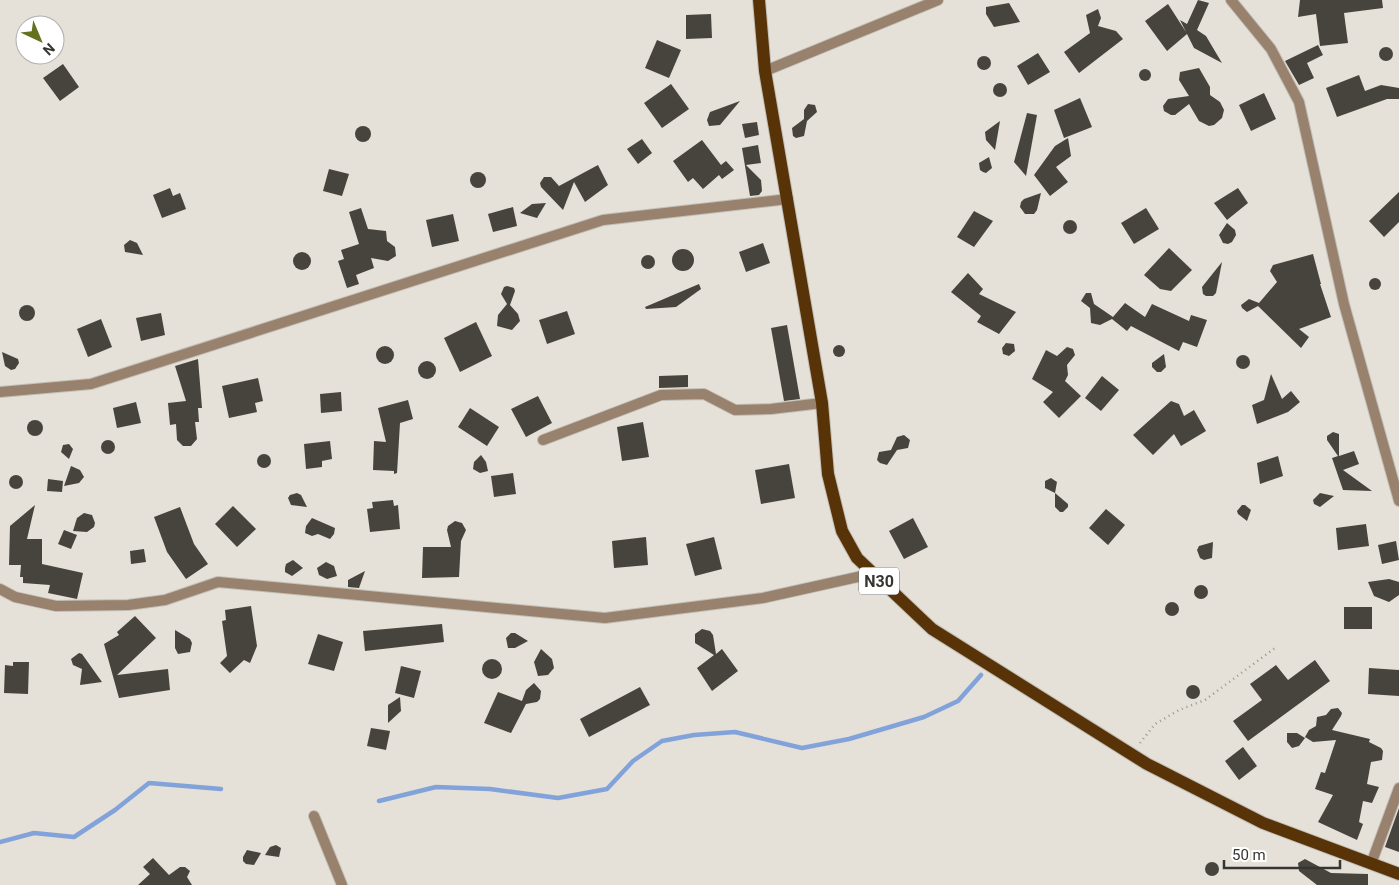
<svg xmlns="http://www.w3.org/2000/svg" width="1399" height="885" font-family="Roboto,sans-serif">
<style>
.lines{fill:none;stroke-linecap:round;stroke-linejoin:round}
.stream{stroke:#82a2da;stroke-width:4.5}
.building{fill:#47443d}
.street-casing{stroke:#c2bfb7;stroke-width:12}
.primary-casing{stroke:#c2bfb7;stroke-width:14}
.path{stroke:#999790;stroke-width:2.5;stroke-dasharray:1 4;stroke-linecap:butt}
.street{stroke:#98816d;stroke-width:10}
.primary{stroke:#583308;stroke-width:12}
.labels{text-anchor:middle;dominant-baseline:central;stroke-width:5;stroke-linejoin:round;paint-order:stroke}
.shield{fill:#fff;stroke:#72726f;stroke-width:1}
.shield-label{font-size:16px;font-weight:bold;fill:#363531}
</style>
<rect width="100%" height="100%" fill="#e5e1d8"/>
<g class="lines">
<g class="stream">
<polyline points="379,801 436,787 490,789 558,798 607,789 633,761 662,741 694,735 735,732 802,748 849,739 924,717 958,701 981,675"/>
<polyline points="0,842 34,833 74,837 115,810 149,783 221,789"/>
</g>
</g>
<g class="building">
<polygon points="1198,0 1209,3 1197,30 1206,36 1222,63 1194,48 1187,34 1167,51 1145,21 1168,4 1186,32 1180,20 1187,24"/>
<polygon points="1300,0 1382,0 1383,8 1344,13 1348,43 1320,46 1316,14 1298,17"/>
<polygon points="1009,3 1020,22 994,27 986,14 986,7"/>
<polygon points="1098,9 1101,18 1098,26 1116,31 1123,39 1079,73 1064,52 1090,33 1086,15"/>
<polygon points="711,14 712,38 686,39 686,15"/>
<polygon points="657,40 681,50 669,78 645,68"/>
<polygon points="1318,45 1323,55 1307,63 1314,78 1299,85 1285,61"/>
<circle cx="1386" cy="54" r="7"/>
<polygon points="1038,53 1050,72 1028,85 1017,66"/>
<circle cx="984" cy="63" r="7"/>
<polygon points="63,64 79,87 60,101 43,78"/>
<polygon points="1199,68 1210,87 1210,95 1220,102 1224,110 1222,118 1214,125 1209,126 1199,121 1189,104 1175,115 1171,115 1164,111 1163,106 1168,99 1189,96 1179,80 1180,72"/>
<circle cx="1145" cy="75" r="6"/>
<polygon points="1359,75 1365,91 1381,85 1399,88 1399,99 1387,99 1337,117 1326,88"/>
<circle cx="1000" cy="90" r="7"/>
<polygon points="671,84 689,109 662,128 644,103"/>
<polygon points="1264,93 1276,119 1251,131 1239,105"/>
<polygon points="1080,98 1092,127 1064,138 1054,110"/>
<polygon points="740,101 720,125 709,126 707,120 710,112"/>
<polygon points="808,104 815,105 817,112 807,121 804,136 796,138 793,136 792,128 804,119 804,110"/>
<polygon points="1027,113 1037,115 1026,176 1014,162"/>
<polygon points="1000,121 995,150 986,140 985,132"/>
<polygon points="757,122 759,135 745,138 742,124"/>
<circle cx="363" cy="134" r="8"/>
<polygon points="1068,138 1071,156 1056,167 1068,182 1050,196 1034,175 1055,146"/>
<polygon points="642,139 652,153 638,164 627,149"/>
<polygon points="702,140 721,165 726,161 734,170 722,179 719,175 703,189 693,178 688,182 673,161"/>
<polygon points="758,145 761,163 746,165 761,180 762,191 759,195 750,196 742,148"/>
<polygon points="989,157 992,168 986,173 983,172 980,170 979,163"/>
<polygon points="598,165 608,185 585,202 574,182 563,210 541,187 540,183 544,177 551,177 559,186"/>
<polygon points="329,169 349,174 342,196 323,191"/>
<circle cx="478" cy="180" r="8"/>
<polygon points="170,188 173,196 180,193 186,209 162,218 153,195"/>
<polygon points="1238,188 1248,203 1227,220 1214,203"/>
<polygon points="1399,192 1399,222 1384,237 1369,221"/>
<polygon points="1041,193 1037,210 1034,214 1025,214 1020,207 1021,202 1024,199"/>
<polygon points="546,203 537,218 520,213 532,204"/>
<polygon points="513,207 517,226 493,232 488,214"/>
<polygon points="361,208 368,229 386,231 387,241 395,247 396,256 388,261 371,258 374,268 356,275 359,284 347,288 338,261 344,259 341,250 359,244 349,212"/>
<polygon points="1146,208 1159,229 1134,244 1121,223"/>
<polygon points="974,211 993,221 974,247 957,237"/>
<polygon points="453,214 459,241 432,247 426,220"/>
<circle cx="1070" cy="227" r="7"/>
<polygon points="1227,223 1235,230 1236,235 1232,242 1228,244 1223,243 1219,235"/>
<polygon points="130,240 137,243 143,255 125,252 124,245"/>
<polygon points="763,243 770,263 746,272 739,252"/>
<polygon points="1169,248 1192,270 1171,291 1160,289 1144,275"/>
<circle cx="683" cy="260" r="11"/>
<circle cx="302" cy="261" r="9"/>
<polygon points="1313,254 1321,284 1320,284 1331,317 1299,329 1309,337 1301,348 1258,306 1247,312 1242,308 1241,305 1249,299 1259,303 1277,282 1270,271 1273,265"/>
<circle cx="648" cy="262" r="7"/>
<polygon points="1222,262 1216,293 1213,296 1206,296 1203,294 1202,287"/>
<polygon points="968,273 983,289 979,294 1016,312 999,334 977,322 981,316 951,292"/>
<circle cx="1375" cy="284" r="6"/>
<polygon points="699,284 701,289 676,307 646,309 645,307"/>
<polygon points="507,286 514,288 515,291 510,305 518,314 520,321 512,330 497,326 498,315 507,304 501,294 504,287"/>
<polygon points="1086,293 1091,293 1094,304 1113,317 1125,303 1145,317 1152,304 1189,321 1191,315 1207,320 1197,347 1183,342 1179,351 1131,326 1127,331 1112,319 1100,325 1091,323 1090,308 1081,301"/>
<circle cx="27" cy="313" r="8"/>
<polygon points="567,311 575,334 547,344 539,320"/>
<polygon points="161,313 165,335 141,341 136,318"/>
<polygon points="101,319 112,347 88,357 77,329"/>
<polygon points="476,322 492,356 460,372 444,338"/>
<polygon points="787,325 800,399 784,401 771,328"/>
<polygon points="1006,343 1014,344 1015,351 1009,356 1003,354 1002,348"/>
<circle cx="839" cy="351" r="6"/>
<circle cx="385" cy="355" r="9"/>
<polygon points="1067,347 1073,349 1075,355 1067,365 1068,375 1065,381 1081,396 1059,418 1043,402 1053,392 1032,379 1046,350 1057,356"/>
<polygon points="2,352 18,359 19,363 15,369 11,370 5,366"/>
<polygon points="1164,354 1166,367 1161,372 1157,372 1152,367 1152,363"/>
<circle cx="1243" cy="362" r="7"/>
<polygon points="198,359 202,408 198,408 199,422 195,422 197,439 191,446 183,446 177,440 176,424 170,425 168,403 186,401 175,366"/>
<circle cx="427" cy="370" r="9"/>
<polygon points="1271,374 1282,399 1291,391 1300,402 1288,412 1257,424 1252,405 1264,400"/>
<polygon points="688,375 688,387 659,388 659,376"/>
<polygon points="1102,376 1119,390 1101,411 1085,398"/>
<polygon points="258,378 263,401 255,403 257,412 229,418 222,386"/>
<polygon points="341,392 342,411 321,413 320,394"/>
<polygon points="538,396 552,423 526,437 511,409"/>
<polygon points="408,400 413,419 400,423 397,473 394,474 394,471 373,470 374,441 386,442 378,408"/>
<polygon points="1171,401 1179,404 1184,416 1194,410 1206,431 1181,446 1174,434 1153,455 1133,435"/>
<polygon points="136,402 141,423 117,428 113,408"/>
<polygon points="470,408 499,427 487,446 458,427"/>
<circle cx="35" cy="428" r="8"/>
<polygon points="643,422 649,457 622,461 617,427"/>
<polygon points="1333,432 1339,434 1339,456 1354,451 1359,464 1343,470 1372,491 1343,490 1332,458 1338,456 1327,440 1327,436"/>
<polygon points="904,435 910,440 908,448 897,450 887,465 880,463 877,460 879,452 891,450 897,437"/>
<circle cx="108" cy="447" r="7"/>
<polygon points="330,441 332,459 322,461 322,467 306,469 304,444"/>
<polygon points="69,444 73,449 69,459 61,452 63,445"/>
<circle cx="264" cy="461" r="7"/>
<polygon points="481,455 486,462 488,471 480,473 473,469 474,462"/>
<polygon points="1278,456 1283,476 1260,484 1257,463"/>
<polygon points="789,464 795,498 761,504 755,470"/>
<polygon points="71,466 80,470 84,477 79,483 64,486"/>
<polygon points="513,473 516,494 494,497 491,476"/>
<circle cx="16" cy="482" r="7"/>
<polygon points="1051,478 1057,482 1055,493 1045,488 1045,481"/>
<polygon points="48,479 63,481 62,492 47,491"/>
<polygon points="297,493 301,495 307,507 291,505 288,498 290,495"/>
<polygon points="1055,493 1068,504 1068,507 1063,512 1060,512 1055,507"/>
<polygon points="1320,493 1334,496 1320,507 1314,504 1313,500"/>
<polygon points="393,500 394,506 398,505 400,529 370,532 367,509 373,508 372,502"/>
<polygon points="35,505 27,539 42,539 42,564 83,573 77,599 48,593 50,585 23,583 23,577 20,577 21,565 9,565 10,526"/>
<polygon points="1242,505 1245,505 1251,510 1247,521 1238,514 1237,511"/>
<polygon points="233,506 256,529 237,547 215,524"/>
<polygon points="180,507 194,544 208,564 186,579 167,552 154,517"/>
<polygon points="1106,509 1125,525 1108,545 1089,528"/>
<polygon points="84,513 92,515 95,523 94,527 87,532 73,531 77,518"/>
<polygon points="312,518 335,528 334,534 330,539 318,534 312,536 305,533 306,526"/>
<polygon points="913,518 928,547 904,559 889,531"/>
<polygon points="455,521 462,523 466,530 461,541 459,577 422,578 423,547 451,547 447,530 448,526"/>
<polygon points="1366,524 1369,546 1338,550 1336,528"/>
<polygon points="64,530 77,535 71,549 58,544"/>
<polygon points="646,537 648,565 614,568 612,541"/>
<polygon points="714,537 722,569 695,576 686,544"/>
<polygon points="1396,541 1399,560 1382,564 1378,545"/>
<polygon points="1213,542 1212,558 1204,560 1200,558 1197,550 1199,546"/>
<polygon points="144,549 146,562 131,564 130,551"/>
<polygon points="293,560 303,568 292,576 285,572 285,568 286,564"/>
<polygon points="326,562 334,566 337,576 327,579 319,575 317,568"/>
<polygon points="365,571 359,588 348,587 348,580"/>
<polygon points="1389,579 1399,582 1399,595 1389,602 1374,596 1368,582"/>
<circle cx="1201" cy="592" r="7"/>
<circle cx="1172" cy="609" r="7"/>
<polygon points="251,606 257,646 250,663 244,660 230,673 220,663 227,656 222,621 226,620 225,610"/>
<rect x="1344" y="607" width="28" height="22"/>
<polygon points="135,616 156,638 117,675 168,669 170,690 119,698 104,644 119,635 117,632"/>
<polygon points="442,624 444,642 365,651 363,631"/>
<polygon points="702,629 710,631 713,635 716,654 722,649 738,671 712,691 697,668 714,655 695,643 695,634"/>
<polygon points="175,630 190,639 192,643 190,652 178,654 175,648"/>
<polygon points="511,633 515,633 528,641 515,648 508,648 506,638"/>
<polygon points="318,634 343,642 334,671 308,664"/>
<polygon points="541,649 552,659 554,668 548,675 538,676 534,662"/>
<polygon points="79,653 82,654 102,682 80,685 82,669 73,665 71,659"/>
<circle cx="492" cy="669" r="10"/>
<polygon points="1315,660 1330,681 1248,741 1233,721 1262,700 1250,684 1276,665 1288,680"/>
<polygon points="13,662 29,662 28,694 4,693 5,665 13,666"/>
<polygon points="401,666 421,671 414,698 395,693"/>
<polygon points="1369,668 1399,670 1399,696 1368,694"/>
<polygon points="534,683 541,691 540,699 537,702 526,704 511,733 484,723 498,692 522,701 526,690"/>
<circle cx="1193" cy="692" r="7"/>
<polygon points="640,687 650,705 589,737 580,719"/>
<polygon points="400,697 401,711 388,723 388,705"/>
<polygon points="1338,708 1342,713 1341,716 1332,730 1370,739 1369,742 1381,748 1383,751 1382,760 1371,762 1367,784 1379,787 1372,803 1363,801 1359,822 1363,824 1357,840 1318,822 1333,795 1315,789 1321,772 1325,773 1336,740 1313,742 1305,737 1309,730 1316,726 1317,717 1326,715 1331,709"/>
<polygon points="371,728 390,731 386,750 367,746"/>
<polygon points="1287,733 1297,733 1305,738 1299,746 1292,748 1287,742"/>
<polygon points="1243,747 1257,766 1239,780 1225,761"/>
<polygon points="1399,808 1399,852 1385,847"/>
<polygon points="276,845 281,848 279,857 265,855 270,847"/>
<polygon points="247,850 261,853 254,865 246,864 243,861 243,857"/>
<polygon points="153,858 169,875 180,867 185,867 190,871 187,877 192,885 138,885 150,874 143,867"/>
<polygon points="1305,859 1331,873 1368,874 1368,885 1317,885 1299,871 1298,863"/>
<circle cx="1212" cy="869" r="7"/>
</g>
<g class="lines">
<defs>
<g id="street">
<polyline points="1231,0 1271,49 1299,102 1344,304 1399,501"/>
<polyline points="765,71 938,0"/>
<polyline points="0,392 91,384 603,220 788,199"/>
<polyline points="543,440 661,395 704,394 735,410 771,409 822,403"/>
<polyline points="0,589 15,597 56,606 128,605 165,600 218,582 605,618 763,598 871,574"/>
<polyline points="314,816 342,885"/>
<polyline points="1371,864 1399,788"/>
</g>
<polyline id="primary" points="759,0 765,71 822,403 828,474 842,531 857,558 932,629 1147,764 1263,823 1399,874"/>
</defs>
<use href="#street" class="street-casing"/>
<use href="#primary" class="primary-casing"/>
<polyline class="path" points="1140,743 1155,724 1179,710 1205,700 1275,648"/>
<use href="#street" class="street"/>
<use href="#primary" class="primary"/>
</g>
<g class="labels">
<rect class="shield" x="859" y="567.5" width="40" height="27" rx="4"/>
<g class="shield-label">
<text x="879" y="581">N30</text>
</g>
</g>
<g transform="translate(40 40) rotate(136)"><circle r="24" fill="#ffffff" stroke="#afaead"/>
<path d="M0-4L9 19L0 12L-9 19Z" fill="#62721f"/>
<text y="-8" font-size="14" font-weight="bold" text-anchor="middle" fill="#363531">N</text>
</g>
<path d="M1224 860v8h116v-8" fill="none" stroke="#363531" stroke-width="2.5"/>
<text x="1232" y="860" font-size="15" fill="#363531" stroke="#ffffff" stroke-width="4" paint-order="stroke">50 m</text>
</svg>
